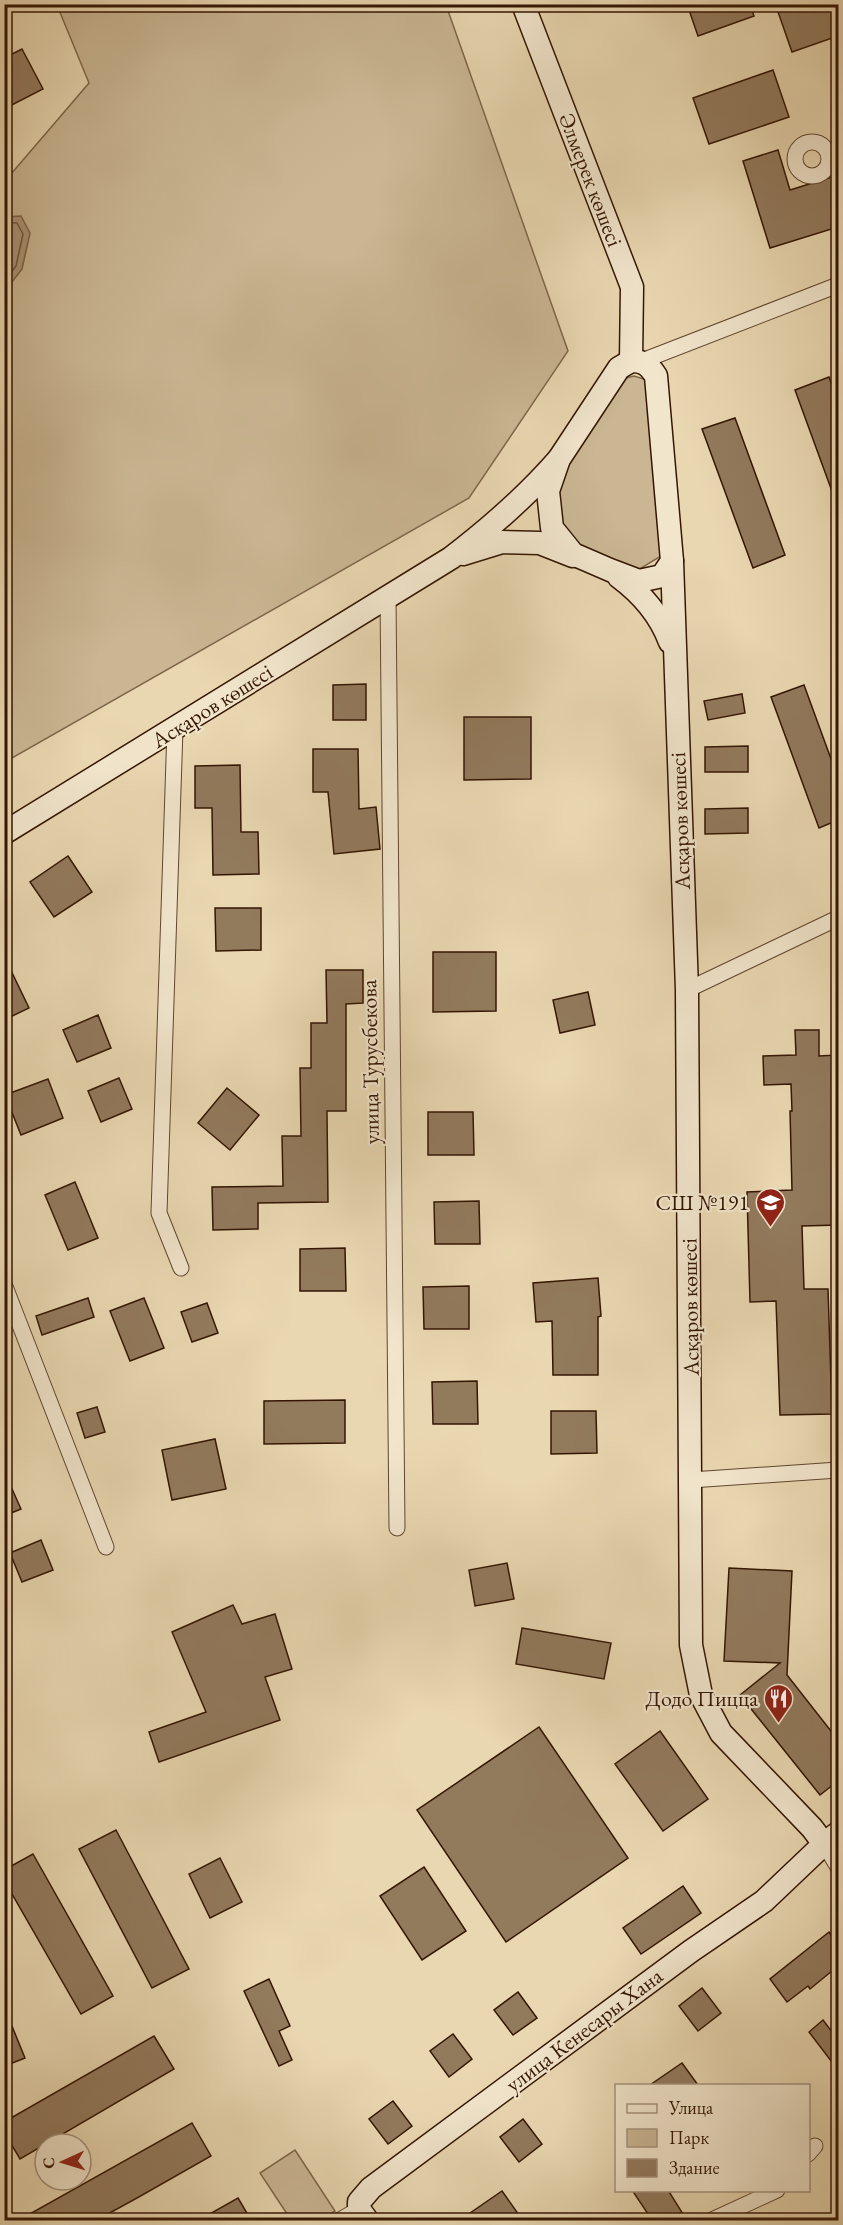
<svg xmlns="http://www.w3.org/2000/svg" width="843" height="2225" font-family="'EB Garamond',serif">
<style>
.green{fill:#cab693;stroke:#7f664b;stroke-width:1.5}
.water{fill:#ab9576;stroke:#7b6248;stroke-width:1.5}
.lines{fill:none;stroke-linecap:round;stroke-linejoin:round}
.shore{stroke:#70563c;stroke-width:1.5}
.building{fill:#927a5d;stroke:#341603;stroke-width:1.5}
.street-casing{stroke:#61462e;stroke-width:17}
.secondary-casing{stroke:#341603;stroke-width:25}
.street{stroke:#f1e5cc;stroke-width:15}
.secondary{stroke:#f1e5cc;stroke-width:22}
.labels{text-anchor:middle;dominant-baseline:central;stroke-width:4.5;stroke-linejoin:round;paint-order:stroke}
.street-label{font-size:22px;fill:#341603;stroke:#f1e5cc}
.poi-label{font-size:22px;fill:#341603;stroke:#f1e5cc;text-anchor:end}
</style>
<rect width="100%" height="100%" fill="#e9d7b1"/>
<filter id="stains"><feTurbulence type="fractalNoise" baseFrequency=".00333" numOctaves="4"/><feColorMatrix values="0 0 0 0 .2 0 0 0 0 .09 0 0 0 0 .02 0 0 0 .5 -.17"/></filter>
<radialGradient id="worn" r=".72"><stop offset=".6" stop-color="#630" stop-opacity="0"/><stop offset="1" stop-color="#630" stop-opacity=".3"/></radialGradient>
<g class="green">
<polygon points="57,5 446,5 568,351 469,498 5,762 5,181 89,83"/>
<polygon points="634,376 647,380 661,556 638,570 579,546 560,522 556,492 568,463 622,379"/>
<polygon points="295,2150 335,2211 320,2220 291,2220 260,2173"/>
</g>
<polygon class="water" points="21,216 30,233 22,269 5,291 5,217"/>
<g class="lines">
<polyline class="shore" points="4,222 17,223 23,234 16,266 4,282"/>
</g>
<g class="building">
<polygon points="687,4 750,4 754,16 698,36"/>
<polygon points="789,4 838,4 838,36 792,52 777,9"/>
<polygon points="22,49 43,89 4,109 4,58"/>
<polygon points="773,70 789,117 709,144 693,98"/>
<polygon points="778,150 790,190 838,175 838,227 770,248 743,161"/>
<polygon points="829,377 838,403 837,505 795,390"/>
<polygon points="735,418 785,555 753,568 702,429"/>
<polygon points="366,684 366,720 333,720 333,685"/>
<polygon points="804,685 838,778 838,820 819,828 771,697"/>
<polygon points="742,694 745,713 708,720 704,701"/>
<polygon points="464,717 531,717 531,779 464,780"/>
<polygon points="748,746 748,772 705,772 705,747"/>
<polygon points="313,749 358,749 359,809 376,807 380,849 334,854 328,792 313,792"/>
<polygon points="240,765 241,832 258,832 259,874 213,875 212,808 195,808 195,766"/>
<polygon points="748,808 748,833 705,834 705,809"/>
<polygon points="68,856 92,892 54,917 30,882"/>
<polygon points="215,908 261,908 261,950 216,951"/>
<polygon points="433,952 496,952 496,1011 433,1012"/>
<polygon points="4,956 29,1008 4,1020"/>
<polygon points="326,970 363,970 363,1003 346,1004 346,1111 327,1111 328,1202 258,1203 258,1229 213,1230 212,1187 283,1186 282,1136 301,1136 300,1068 311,1068 311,1023 327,1023"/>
<polygon points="588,992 595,1025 560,1033 553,1000"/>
<polygon points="98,1015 111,1048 77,1062 63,1030"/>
<polygon points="795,1030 819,1030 819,1056 838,1055 838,1080 835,1080 838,1225 802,1226 804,1289 828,1289 832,1414 780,1415 776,1301 750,1302 747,1192 792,1190 790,1111 792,1111 791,1084 764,1085 763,1056 796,1055"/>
<polygon points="119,1078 132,1109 101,1122 88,1091"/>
<polygon points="48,1079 63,1118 21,1135 5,1095"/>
<polygon points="227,1088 259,1115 230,1150 198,1123"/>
<polygon points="428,1112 473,1112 474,1155 428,1155"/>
<polygon points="75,1182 98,1238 68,1250 45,1195"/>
<polygon points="479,1201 480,1244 435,1244 434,1202"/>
<polygon points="345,1248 346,1291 300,1291 300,1249"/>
<polygon points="598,1278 601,1316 598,1317 598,1375 553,1375 552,1321 536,1322 533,1283"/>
<polygon points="469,1286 469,1329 424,1329 423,1287"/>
<polygon points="88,1298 94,1317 42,1335 36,1316"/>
<polygon points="144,1298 164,1348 130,1361 110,1311"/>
<polygon points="207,1303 218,1333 192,1342 181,1312"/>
<polygon points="477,1381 478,1424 433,1424 432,1382"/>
<polygon points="345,1400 345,1443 264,1444 264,1401"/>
<polygon points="97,1407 105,1432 85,1438 77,1413"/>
<polygon points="551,1411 596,1411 597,1453 551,1454"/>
<polygon points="215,1439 226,1489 172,1500 162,1450"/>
<polygon points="4,1471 21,1509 4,1516"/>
<polygon points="41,1540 53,1570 22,1582 10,1553"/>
<polygon points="507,1563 514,1599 475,1606 469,1570"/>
<polygon points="729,1568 792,1571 787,1675 838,1740 838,1781 820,1795 740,1695 780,1663 724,1661"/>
<polygon points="233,1605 242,1624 275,1614 292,1669 265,1677 280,1720 159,1762 149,1732 206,1712 172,1632"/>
<polygon points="522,1628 611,1643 604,1679 516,1664"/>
<polygon points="539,1727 628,1858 506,1942 417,1810"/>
<polygon points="660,1731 708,1799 663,1831 615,1764"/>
<polygon points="116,1830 189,1969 152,1988 79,1849"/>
<polygon points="33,1854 113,1996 81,2014 4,1880 4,1870"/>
<polygon points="220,1858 242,1902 210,1918 189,1874"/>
<polygon points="424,1867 466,1931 422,1960 380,1896"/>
<polygon points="683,1886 701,1913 641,1954 623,1928"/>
<polygon points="829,1932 838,1946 838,1966 810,1989 808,1986 787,2002 770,1979"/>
<polygon points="269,1979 290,2026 279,2031 292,2060 279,2066 244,1991"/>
<polygon points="702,1988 721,2013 698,2031 679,2006"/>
<polygon points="518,1992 537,2018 513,2035 494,2010"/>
<polygon points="5,2009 25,2058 5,2066"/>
<polygon points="823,2020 838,2040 838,2070 809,2032"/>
<polygon points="453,2034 472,2059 449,2077 430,2051"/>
<polygon points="154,2036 174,2069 20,2159 4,2132 4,2122"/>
<polygon points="682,2063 698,2085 650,2085"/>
<polygon points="393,2101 412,2126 388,2144 369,2119"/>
<polygon points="523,2119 542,2144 519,2162 500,2137"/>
<polygon points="192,2123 211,2156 137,2198 97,2220 19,2220"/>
<polygon points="632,2190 668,2190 683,2214 674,2220 652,2220"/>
<polygon points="502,2191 519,2215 511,2220 460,2220"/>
<polygon points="238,2198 251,2220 199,2220"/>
</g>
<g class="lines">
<defs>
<g id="street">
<circle cx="812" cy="159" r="17"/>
<polyline points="642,361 838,285"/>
<polyline points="388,597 397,1528"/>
<polyline points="175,729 159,1213 181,1268"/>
<polyline points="687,990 838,918"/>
<polyline points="4,1284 106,1547"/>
<polyline points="691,1480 838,1470"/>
<polyline points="824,1844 838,1867"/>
<polyline points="808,2154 815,2146"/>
<polyline points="340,2220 359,2209"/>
<polyline points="712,2220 777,2190"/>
</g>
<g id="secondary">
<polyline points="523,4 632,287 631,361"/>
<path d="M631,361c13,0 18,4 25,15l16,185 -10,15 -23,5 -29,-11 -37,-16 -21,-26 -4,-37 11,-32 60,-91z"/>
<polyline points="463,554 502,542 540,543 573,556"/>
<polyline points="672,561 687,990 691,1645 701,1695 721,1733 812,1828 824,1844"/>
<path d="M619,577c23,17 41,38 51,65"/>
<path d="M4,833l447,-275c39,-30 75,-61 108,-99"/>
<polyline points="367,2220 359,2209 359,2202 371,2188 691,1951 764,1901 824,1844 838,1833"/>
</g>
</defs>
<use href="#street" class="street-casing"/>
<use href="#secondary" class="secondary-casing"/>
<use href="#street" class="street"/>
<use href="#secondary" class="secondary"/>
</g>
<defs>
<symbol id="school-pin" viewBox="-11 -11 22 30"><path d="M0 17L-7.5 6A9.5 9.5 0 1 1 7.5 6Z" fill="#8f2418" stroke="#f1e5cc"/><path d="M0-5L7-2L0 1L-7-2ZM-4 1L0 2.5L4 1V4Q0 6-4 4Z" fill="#fff"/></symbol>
<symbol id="restaurant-pin" viewBox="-11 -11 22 30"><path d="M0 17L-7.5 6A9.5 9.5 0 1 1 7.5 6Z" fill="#8f2418" stroke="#f1e5cc"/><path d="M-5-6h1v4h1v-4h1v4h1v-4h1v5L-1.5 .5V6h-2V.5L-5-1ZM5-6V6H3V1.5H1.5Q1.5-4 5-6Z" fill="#fff"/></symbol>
</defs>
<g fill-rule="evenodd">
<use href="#school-pin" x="754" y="1186" width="33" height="45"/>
<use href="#restaurant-pin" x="762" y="1682" width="33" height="45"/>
</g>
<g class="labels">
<g class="street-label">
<text transform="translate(591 180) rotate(69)">Әлмерек көшесі</text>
<text transform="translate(212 706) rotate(-32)">Асқаров көшесі</text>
<text transform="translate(680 821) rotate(-92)">Асқаров көшесі</text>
<text transform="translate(370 1062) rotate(-91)">улица Турусбекова</text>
<text transform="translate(690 1307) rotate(-91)">Асқаров көшесі</text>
<text transform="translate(584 2030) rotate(-37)">улица Кенесары Хана</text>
</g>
<g class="poi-label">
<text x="749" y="1202">СШ №191</text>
<text x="758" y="1698">Додо Пицца</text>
</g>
</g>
<rect width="843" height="2225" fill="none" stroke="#e9d7b1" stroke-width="24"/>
<rect x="6" y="6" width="831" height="2213" fill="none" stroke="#341603" stroke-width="3"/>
<rect x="12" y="12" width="819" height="2201" fill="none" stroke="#341603" stroke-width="1.5"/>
<rect x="615" y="2084" width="195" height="108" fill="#f1e5cc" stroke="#a5927c" stroke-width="1.5"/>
<rect x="627" y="2104" width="30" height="9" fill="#f1e5cc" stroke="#a5927c" stroke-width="1.5"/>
<text x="669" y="2114" font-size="18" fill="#341603">Улица</text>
<rect x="627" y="2129" width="30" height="18" fill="#cab693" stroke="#a5927c" stroke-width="1.5"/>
<text x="669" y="2144" font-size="18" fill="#341603">Парк</text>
<rect x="627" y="2159" width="30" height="18" fill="#927a5d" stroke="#a5927c" stroke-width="1.5"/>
<text x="669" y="2174" font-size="18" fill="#341603">Здание</text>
<g transform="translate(63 2162) rotate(266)"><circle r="28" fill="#f1e5cc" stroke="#a5927c" stroke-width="1.5"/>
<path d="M0-4.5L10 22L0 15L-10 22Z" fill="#8f2418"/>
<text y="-9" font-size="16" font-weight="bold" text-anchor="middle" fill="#341603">С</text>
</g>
<rect width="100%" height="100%" filter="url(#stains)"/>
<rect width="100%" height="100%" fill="url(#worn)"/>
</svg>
